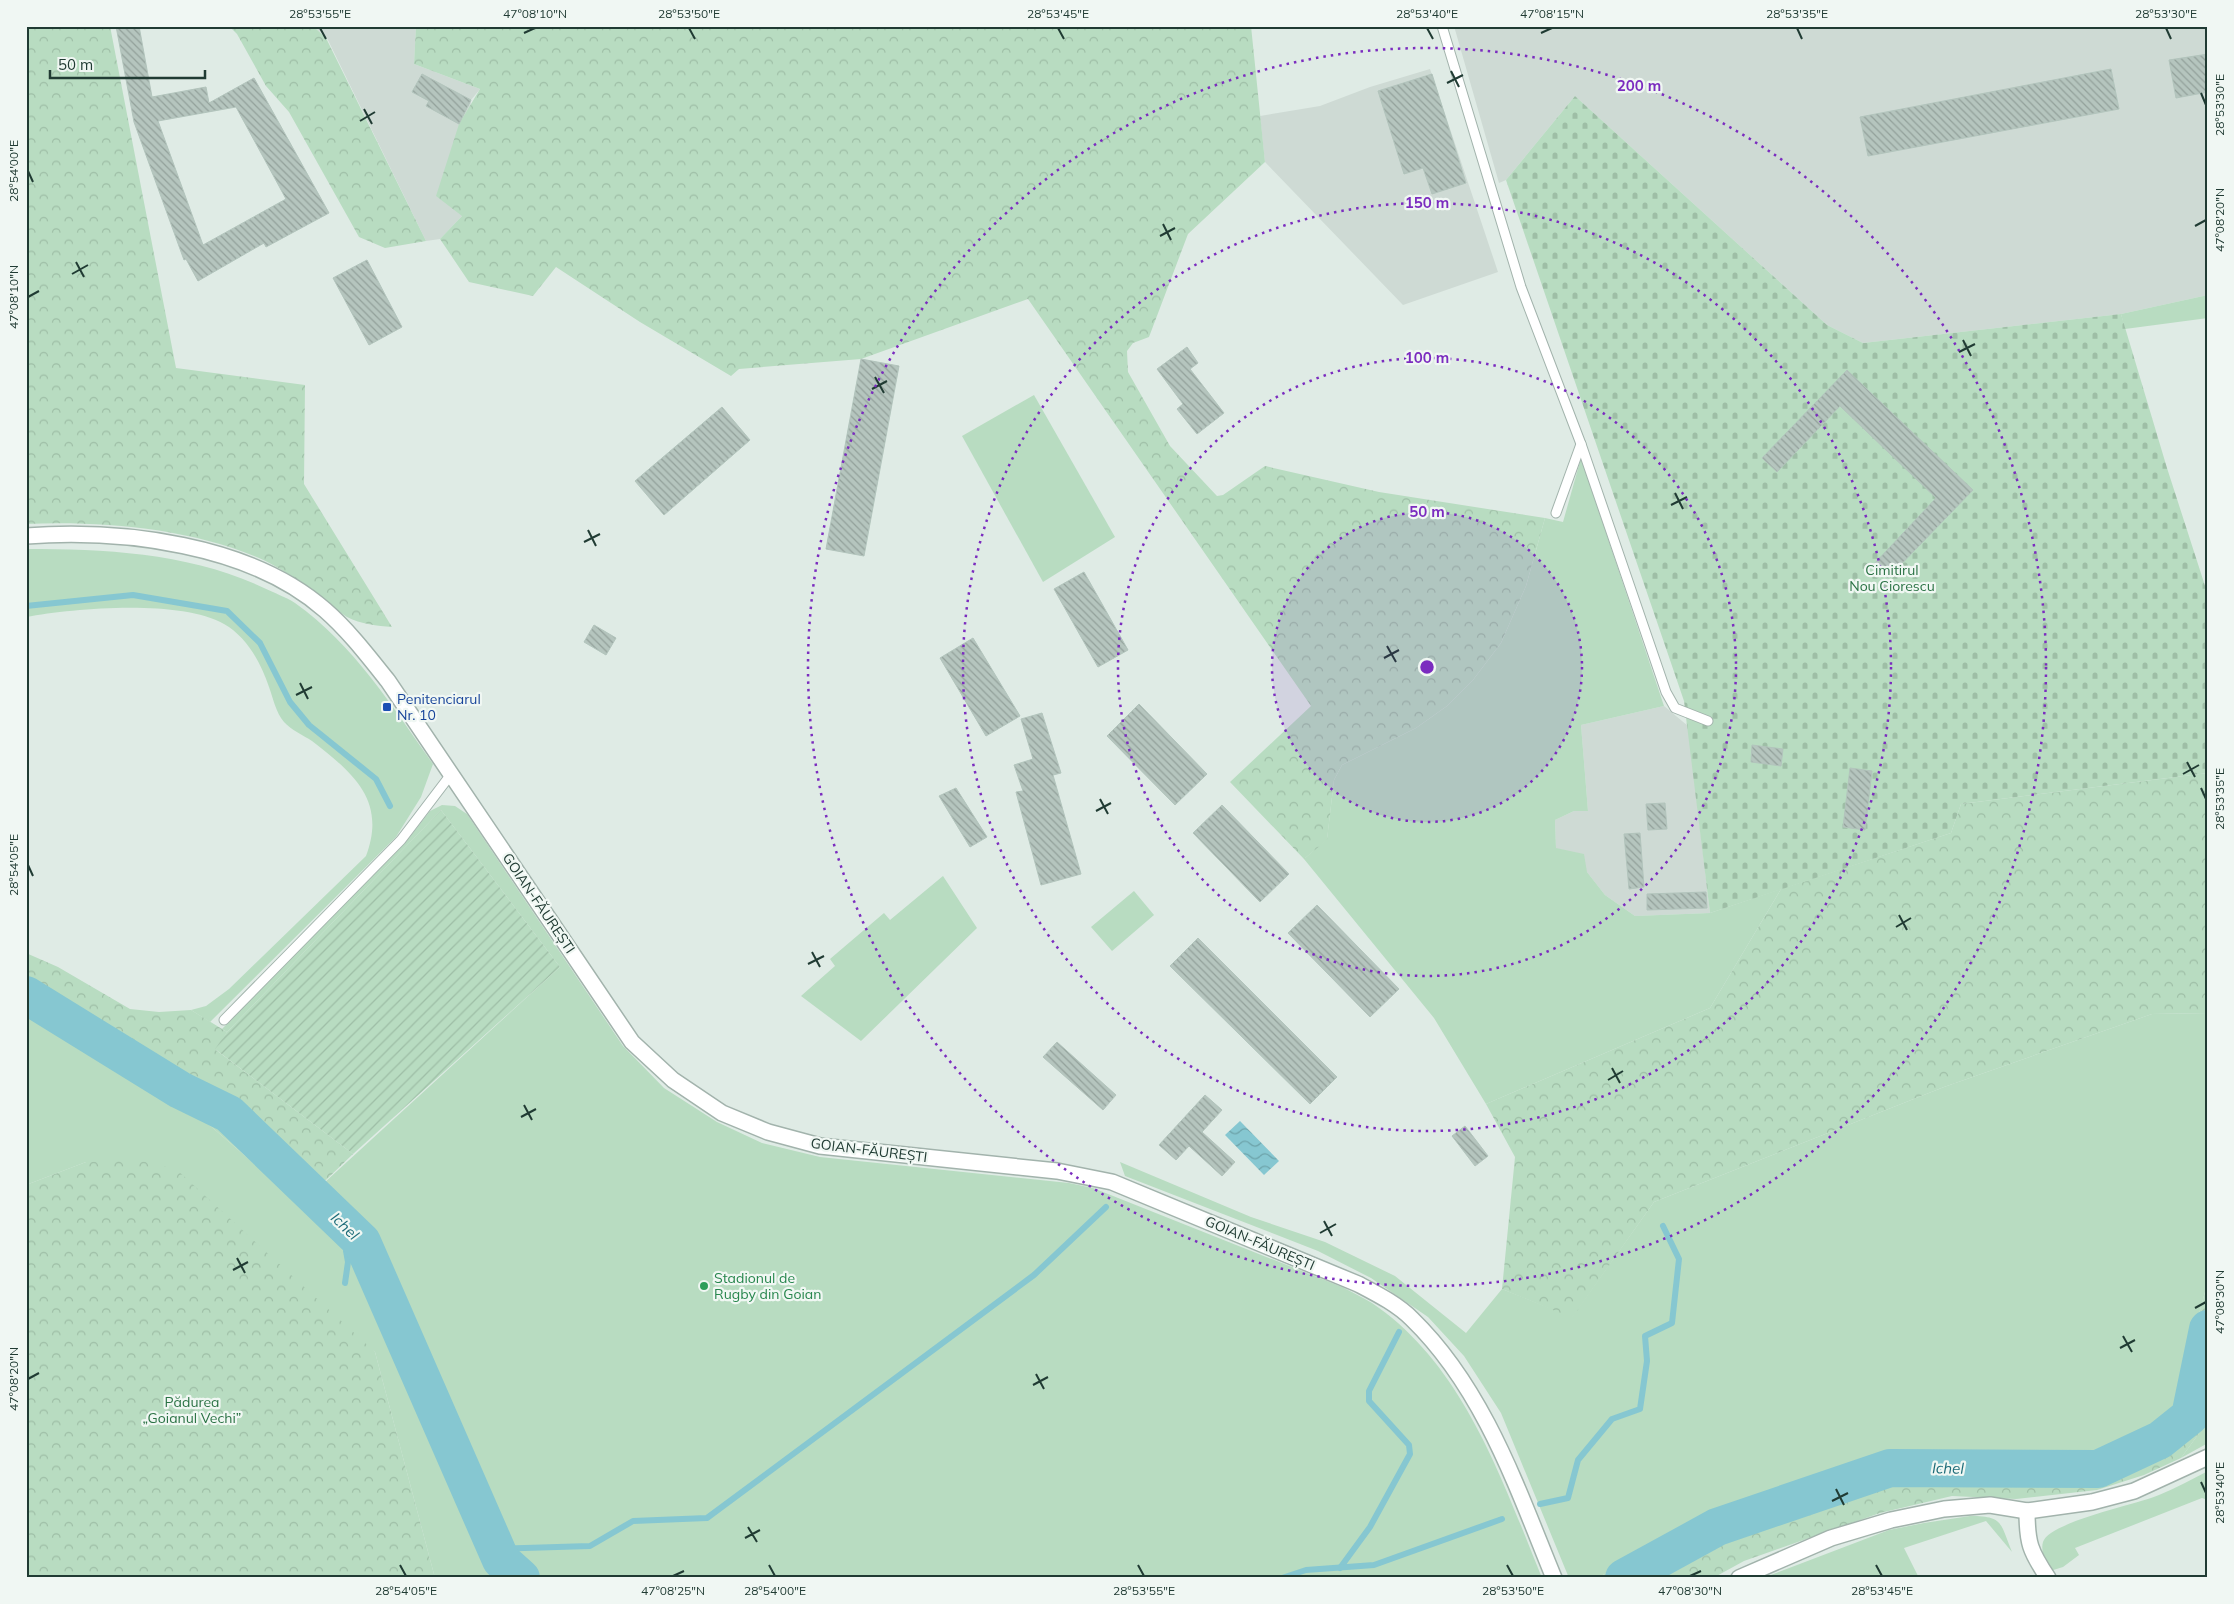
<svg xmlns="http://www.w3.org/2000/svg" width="2234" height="1604" font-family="Mulish,sans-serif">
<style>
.built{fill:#cedad4}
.green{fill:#b8dcc1}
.forest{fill:url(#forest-crowns)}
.cemetery{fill:url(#cemetery-stones)}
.garden{fill:url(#garden-furrows)}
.water{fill:url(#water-waves)}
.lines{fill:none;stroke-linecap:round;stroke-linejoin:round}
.stream{stroke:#86c7d1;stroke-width:6}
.river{stroke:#86c7d1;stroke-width:38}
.building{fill:url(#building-back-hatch);stroke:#b2c4bc;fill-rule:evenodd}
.service-casing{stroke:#a2b3ac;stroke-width:11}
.minor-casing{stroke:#a2b3ac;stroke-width:18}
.tertiary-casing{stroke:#a2b3ac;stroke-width:18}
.service{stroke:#fff;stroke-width:9}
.minor{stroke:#fff;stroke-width:15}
.tertiary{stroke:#fff;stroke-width:15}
.ticks{fill:none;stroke:#203b33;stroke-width:2}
.ring{fill:none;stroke:#7b2cbf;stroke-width:2.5;stroke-dasharray:2.5 5}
.transit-dot{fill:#1a4fb4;stroke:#f0f7f3;stroke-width:2}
.leisure-dot{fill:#2e9e5b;stroke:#f0f7f3;stroke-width:2}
.labels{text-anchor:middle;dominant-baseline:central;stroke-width:4.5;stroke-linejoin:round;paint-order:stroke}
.park-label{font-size:14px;fill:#2a7244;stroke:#f0f7f3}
.transit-label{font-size:14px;fill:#164399;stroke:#f0f7f3;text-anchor:start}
.street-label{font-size:14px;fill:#203b33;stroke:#f0f7f3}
.leisure-label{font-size:14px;fill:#27864d;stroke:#f0f7f3;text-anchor:start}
.water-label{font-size:15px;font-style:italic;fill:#1a6a77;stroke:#f0f7f3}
.centre{fill:#7b2cbf;stroke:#f0f7f3;stroke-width:2.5}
.ring-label{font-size:15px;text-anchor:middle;font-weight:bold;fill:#7b2cbf;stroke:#f0f7f3;stroke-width:4.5;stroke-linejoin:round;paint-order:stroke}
.neatline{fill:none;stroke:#203b33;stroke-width:2}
.ticks-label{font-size:12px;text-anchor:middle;fill:#203b33}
</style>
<defs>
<pattern id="forest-crowns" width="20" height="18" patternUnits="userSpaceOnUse" patternTransform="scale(1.25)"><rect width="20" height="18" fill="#b8dcc1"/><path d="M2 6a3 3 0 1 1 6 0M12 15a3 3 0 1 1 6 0" fill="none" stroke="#9ebea6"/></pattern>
<pattern id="cemetery-stones" width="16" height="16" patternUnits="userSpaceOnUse" patternTransform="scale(1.25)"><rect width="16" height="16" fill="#b8dcc1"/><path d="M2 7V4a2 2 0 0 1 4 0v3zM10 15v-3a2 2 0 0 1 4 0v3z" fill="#9ebea6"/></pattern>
<pattern id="garden-furrows" width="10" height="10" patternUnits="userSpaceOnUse" patternTransform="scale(1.25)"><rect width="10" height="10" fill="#b8dcc1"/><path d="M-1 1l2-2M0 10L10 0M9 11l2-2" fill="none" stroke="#9ebea6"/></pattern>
<pattern id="water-waves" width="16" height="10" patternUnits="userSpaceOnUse" patternTransform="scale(1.25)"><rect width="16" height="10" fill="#86c7d1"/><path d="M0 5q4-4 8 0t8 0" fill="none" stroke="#6da3aa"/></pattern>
<pattern id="building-back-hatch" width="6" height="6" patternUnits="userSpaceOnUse" patternTransform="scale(1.25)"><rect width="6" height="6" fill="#b5c5be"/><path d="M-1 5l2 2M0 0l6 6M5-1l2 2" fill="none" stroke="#93a19b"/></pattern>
</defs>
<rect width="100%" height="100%" fill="#dfebe5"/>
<g class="built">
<polygon points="313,26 416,26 414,64 480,89 471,100 462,216 440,239 426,241 327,38"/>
<polygon points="1454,26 2208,26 2208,295 2121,314 1863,343 1827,325 1575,96 1506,180 1499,183"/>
<polygon points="1430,69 1498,272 1403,305 1265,162 1260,116 1320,106 1370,87"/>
<polygon points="1664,706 1688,726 1710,913 1635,916 1605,895 1587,872 1556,848 1555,820 1574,811 1588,811 1581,725"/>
</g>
<g class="green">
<polygon points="2208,295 2208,318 2125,329 2121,314"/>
<polygon points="1034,395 1115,537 1043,582 962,436"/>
<polygon points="1581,458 1664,706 1581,725 1588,811 1574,811 1555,820 1556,848 1584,854 1587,872 1605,895 1635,916 1710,913 1781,889 1710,1008 1486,1104 1434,1018 1304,859 1327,839 1334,780 1342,765 1416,728 1447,706 1473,680 1501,643 1526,586 1545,518 1563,522"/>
<path d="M26,549c81,0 164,4 238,39 10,5 22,9 31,15 59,42 97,103 138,161l-12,33 -25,40 -186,185 -19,-12 15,-4 23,-17 137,-133c21,-56 -13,-83 -54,-115 -9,-6 -21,-11 -28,-19 -8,-9 -11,-24 -15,-35 -8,-24 -22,-50 -45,-63 -44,-25 -149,-16 -198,-7z"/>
<path d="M442,805l13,1 12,8 156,232 41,42 53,34 45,21 58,14 249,26 24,5 249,99c10,5 20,10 30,16 92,62 130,177 170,275h-1107l-60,-226 -289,-190 -60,23v-171l181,109 94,81 259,-237 -119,-157 -214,222 -5,-3 183,-186 25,-32z"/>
<polygon points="943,876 977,928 861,1041 801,996 835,966 830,959 884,913 890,920"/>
<polygon points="1134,891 1154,915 1112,951 1091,927"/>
<polygon points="2208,1013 2208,1281 2169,1423 2138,1441 2077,1456 1888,1460 1707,1521 1597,1578 1569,1578 1501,1413 1464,1356 1428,1317 1371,1278 1318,1251 1125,1176 1120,1162 1251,1217 1325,1242 1395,1276 1466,1333 1502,1289 1572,1317 1654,1202 1944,1087 2152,1014"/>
<polygon points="2208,1421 2208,1443 2181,1458"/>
<path d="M2208,1471v29l-6,-2 -127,50 4,7 -16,12 -13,4c-3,-8 -10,-19 -7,-29 6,-20 95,-38 116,-47 17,-7 33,-16 49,-24z"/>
<path d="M1970,1516c34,0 30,7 42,36l-26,-31 -82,27 15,30h-156l126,-48 35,-7z"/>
</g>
<g class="forest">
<path d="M26,26h84l66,342 129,17 -1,99 88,143c-15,-1 -31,-3 -45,-10 -10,-6 -20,-16 -30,-23 -18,-14 -38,-27 -58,-36 -72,-30 -156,-37 -233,-34z"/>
<polygon points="229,26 313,26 326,38 426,241 385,248 359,237 289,112 266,86 237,34"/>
<polygon points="416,26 1251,26 1265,162 1188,234 1149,337 1133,343 1127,351 1128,372 1170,446 1217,496 1223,495 1265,466 1379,492 1545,518 1526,586 1501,643 1473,680 1447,706 1416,728 1342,765 1334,780 1327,840 1304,859 1230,782 1311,706 1028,299 861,359 739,369 731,376 640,322 556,267 533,296 469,282 440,239 462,216 436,196 459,124 480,89 414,64"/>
<polygon points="2208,773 2208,1013 2152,1014 1944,1087 1654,1202 1572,1318 1502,1289 1515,1157 1486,1104 1710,1008 1781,889 1951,833 1961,804"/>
<polygon points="26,953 58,967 130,1009 159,1012 191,1010 227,1032 216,1050 353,1154 301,1204 207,1123 26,1014"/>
<polygon points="137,1160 176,1169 375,1352 435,1578 26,1578 26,1185 86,1162"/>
<polygon points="2208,1281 2208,1421 2181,1458 2144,1475 2097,1490 2016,1499 1952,1496 1880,1513 1744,1561 1713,1578 1597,1578 1707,1521 1889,1460 2077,1456 2138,1441 2169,1423"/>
</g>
<polygon class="cemetery" points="1575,96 1827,325 1863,343 2121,314 2167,468 2208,595 2208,773 1961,804 1951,833 1710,913 1684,701 1506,180"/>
<polygon class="garden" points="441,810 560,967 353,1154 215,1049 227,1032"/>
<polygon class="water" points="1240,1121 1279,1161 1264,1175 1225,1135"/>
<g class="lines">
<g class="stream">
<polyline points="26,606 133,595 227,611 260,643 290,702 309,725 376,779 390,806"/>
<polyline points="345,1283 348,1262 346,1251 358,1239"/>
<polyline points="1540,1504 1568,1498 1578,1460 1612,1419 1640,1409 1647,1361 1645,1336 1672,1323 1679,1259 1663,1226"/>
<polyline points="496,1549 590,1546 633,1521 707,1518 1034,1275 1106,1207"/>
<polyline points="1340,1568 1370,1527 1410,1454 1409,1445 1369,1401 1369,1391 1399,1332"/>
<polyline points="1282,1578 1306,1570 1374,1565 1502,1519"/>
</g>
<g class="river">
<polyline points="26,995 180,1090 229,1114 362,1242 501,1560 521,1578"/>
<polyline points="1624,1578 1717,1527 1890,1468 2098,1469 2160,1440 2190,1416 2208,1329"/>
</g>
</g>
<g class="building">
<path d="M116,26h23l13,71 54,-10 3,16 45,-25 75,135 -63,34 -2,-4 -66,38 -12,-22 -2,1 -50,-138zM236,107l50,92 -83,46 -45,-124z"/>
<polygon points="2208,54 2208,92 2176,98 2169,60"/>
<polygon points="2111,69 2119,109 1868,156 1860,117"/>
<polygon points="422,74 471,100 459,124 426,106 429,101 412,92"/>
<polygon points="1432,74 1466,183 1432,194 1423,168 1404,174 1378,91"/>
<polygon points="367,260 402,327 369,345 333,278"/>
<polygon points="1187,347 1198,363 1190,369 1224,413 1197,434 1177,409 1183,404 1157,369"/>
<polygon points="861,359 899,366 864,556 826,549"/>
<polygon points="1847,370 1973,490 1888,578 1874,564 1936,498 1840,406 1777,472 1762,458"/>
<polygon points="722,407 750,440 664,515 635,481"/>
<polygon points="1084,572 1128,650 1098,667 1054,589"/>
<polygon points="594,625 616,638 606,655 584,642"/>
<polygon points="973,638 1020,716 986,736 940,658"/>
<polygon points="1139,704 1207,774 1175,805 1107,736"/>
<polygon points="1042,713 1061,773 1053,775 1081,874 1041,885 1016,792 1023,791 1014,765 1033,759 1021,719"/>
<polygon points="1752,745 1783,749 1781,766 1751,762"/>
<polygon points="1850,768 1872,771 1865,830 1843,827"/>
<polygon points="956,788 987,837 970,847 939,796"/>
<polygon points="1665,803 1667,829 1648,830 1646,804"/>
<polygon points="1222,805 1289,874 1260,902 1193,833"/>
<polygon points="1640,833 1644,887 1629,889 1624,834"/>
<polygon points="1706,892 1707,908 1647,910 1647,894"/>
<polygon points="1317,905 1399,989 1370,1017 1288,933"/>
<polygon points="1198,938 1337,1077 1310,1104 1170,966"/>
<polygon points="1057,1042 1116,1095 1103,1110 1043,1057"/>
<polygon points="1205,1095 1222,1110 1202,1132 1235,1162 1222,1176 1189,1146 1176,1160 1159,1145"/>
<polygon points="1465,1126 1488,1156 1475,1166 1452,1136"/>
</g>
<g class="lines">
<defs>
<g id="service">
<polyline points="1442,26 1521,287 1581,444 1666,692 1675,708 1708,721"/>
<polyline points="1556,513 1581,444"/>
<polyline points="224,1020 401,840 452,773"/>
</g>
<g id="minor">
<path d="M2027,1511c0,32 3,40 21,67"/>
<polyline points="1739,1578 1831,1538 1891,1520 1944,1509 1990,1505 2027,1511 2092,1502 2134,1491 2208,1457"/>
</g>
<path id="tertiary" d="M26,536c96,-7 224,8 299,74 24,21 43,46 63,71l244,361 41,38 49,33 46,19 52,14 237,25 55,11 246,102c19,10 39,20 54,35 72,70 105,169 142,259"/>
</defs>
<use href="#service" class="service-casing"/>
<use href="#minor" class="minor-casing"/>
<use href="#tertiary" class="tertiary-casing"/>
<use href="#service" class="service"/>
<use href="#minor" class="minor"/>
<use href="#tertiary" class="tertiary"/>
</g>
<path class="ticks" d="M320,28l6,11M689,28l6,11M1058,28l6,11M1427,28l6,11M1797,28l5,11M2166,28l5,11M524,33l11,-5M1541,33l11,-5M1451,71l8,16M1447,83l16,-8M2201,93l5,12M364,109l8,15M360,121l15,-9M28,171l5,11M1163,224l8,16M2195,226l11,-6M1160,236l15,-8M76,262l8,15M72,274l16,-9M28,297l11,-6M1963,340l8,16M1959,352l16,-8M875,377l9,16M872,389l15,-8M1675,493l8,16M1671,505l16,-8M588,530l8,16M584,542l16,-8M1387,646l9,16M1384,658l15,-8M300,683l8,16M296,695l16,-8M2187,762l8,15M2183,774l16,-9M2201,788l5,11M1100,799l8,15M1096,811l15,-8M28,865l5,11M1899,915l8,15M1896,927l15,-9M812,952l8,15M808,964l16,-8M1612,1068l8,15M1608,1080l15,-9M524,1105l8,15M521,1117l15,-8M1324,1221l8,15M1320,1233l16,-9M237,1258l8,15M233,1270l15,-8M2195,1308l11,-6M2123,1336l9,16M2120,1348l15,-8M1036,1374l8,15M28,1379l11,-6M1033,1385l15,-8M2201,1482l5,11M1836,1489l8,16M1832,1501l16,-8M748,1527l9,15M745,1538l15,-8M400,1565l6,11M769,1565l6,11M1138,1565l6,11M1507,1565l6,11M1876,1565l6,11M673,1576l11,-5M1690,1576l11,-5"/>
<circle cx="1427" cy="667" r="155" fill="#7b2cbf" fill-opacity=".12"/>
<g class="ring">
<circle cx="1427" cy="667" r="155"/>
<circle cx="1427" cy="667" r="309"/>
<circle cx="1427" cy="667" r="464"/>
<circle cx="1427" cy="667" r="619"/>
</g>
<rect class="transit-dot" x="382" y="702" width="10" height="10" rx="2.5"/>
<circle class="leisure-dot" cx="704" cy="1286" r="5"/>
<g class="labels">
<g class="park-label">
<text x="1892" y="570">Cimitirul<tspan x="1892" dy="16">Nou Ciorescu</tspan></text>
<text x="192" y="1402">Pădurea<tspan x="192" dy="16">„Goianul Vechi”</tspan></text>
</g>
<g class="transit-label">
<text x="397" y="699">Penitenciarul<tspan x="397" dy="16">Nr. 10</tspan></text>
</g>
<g class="street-label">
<text transform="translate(539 903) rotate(56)">GOIAN-FĂUREȘTI</text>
<text transform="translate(869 1150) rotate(7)">GOIAN-FĂUREȘTI</text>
<text transform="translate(1260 1243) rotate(23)">GOIAN-FĂUREȘTI</text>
</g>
<g class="leisure-label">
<text x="714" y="1278">Stadionul de<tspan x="714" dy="16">Rugby din Goian</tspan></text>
</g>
<g class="water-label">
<text transform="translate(345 1226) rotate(44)">Ichel</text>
<text transform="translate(1948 1468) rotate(1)">Ichel</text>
</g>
</g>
<circle cx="1427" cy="667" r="8" class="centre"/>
<g class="ring-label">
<text x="1639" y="91">200 m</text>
<text x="1427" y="208">150 m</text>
<text x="1427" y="363">100 m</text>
<text x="1427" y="517">50 m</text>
</g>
<rect width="2234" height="1604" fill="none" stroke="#f0f7f3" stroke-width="55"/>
<path d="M50 70v8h155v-8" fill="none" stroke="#203b33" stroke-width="2.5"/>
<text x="58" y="70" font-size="15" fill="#203b33" stroke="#f0f7f3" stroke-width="4" paint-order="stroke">50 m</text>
<rect x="28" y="28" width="2178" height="1548" class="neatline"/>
<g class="ticks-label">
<text x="320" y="18">28°53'55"E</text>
<text x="535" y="18">47°08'10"N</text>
<text x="689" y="18">28°53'50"E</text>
<text x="1058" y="18">28°53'45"E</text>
<text x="1427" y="18">28°53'40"E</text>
<text x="1552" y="18">47°08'15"N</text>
<text x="1797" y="18">28°53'35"E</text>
<text x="2166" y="18">28°53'30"E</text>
<text transform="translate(2220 105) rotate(-90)" y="4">28°53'30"E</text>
<text transform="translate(14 171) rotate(-90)" y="4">28°54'00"E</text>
<text transform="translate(2220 220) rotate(-90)" y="4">47°08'20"N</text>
<text transform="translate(14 297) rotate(-90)" y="4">47°08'10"N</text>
<text transform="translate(2220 799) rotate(-90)" y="4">28°53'35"E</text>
<text transform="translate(14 865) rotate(-90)" y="4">28°54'05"E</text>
<text transform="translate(2220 1302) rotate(-90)" y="4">47°08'30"N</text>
<text transform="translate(14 1379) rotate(-90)" y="4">47°08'20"N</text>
<text transform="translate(2220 1493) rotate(-90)" y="4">28°53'40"E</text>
<text x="406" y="1595">28°54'05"E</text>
<text x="673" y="1595">47°08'25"N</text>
<text x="775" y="1595">28°54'00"E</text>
<text x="1144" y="1595">28°53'55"E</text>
<text x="1513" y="1595">28°53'50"E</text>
<text x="1690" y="1595">47°08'30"N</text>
<text x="1882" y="1595">28°53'45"E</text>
</g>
</svg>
